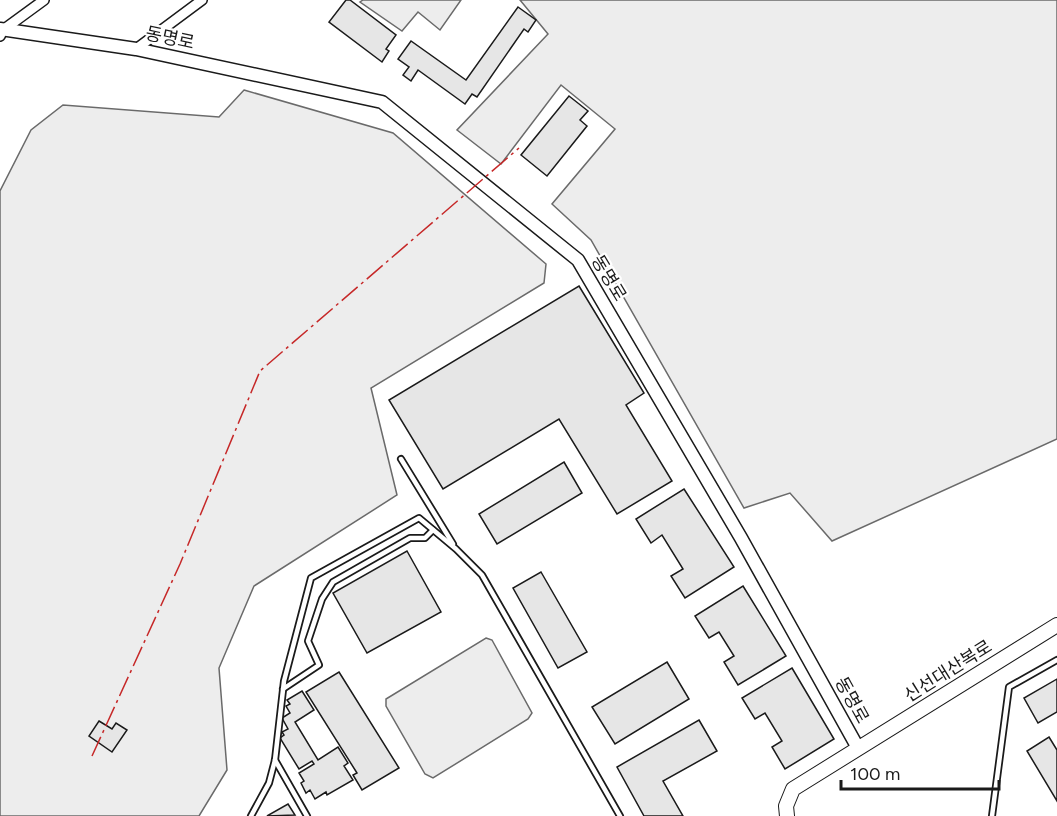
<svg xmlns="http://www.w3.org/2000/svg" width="1057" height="816" font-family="Figtree,'Noto Sans KR',sans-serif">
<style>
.green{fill:#ededed;stroke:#6a6a6a;stroke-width:1.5}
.building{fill:#e6e6e6;stroke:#1a1a1a;stroke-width:1.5}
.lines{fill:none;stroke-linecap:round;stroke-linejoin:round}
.service-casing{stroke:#1a1a1a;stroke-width:8}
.minor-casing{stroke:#1a1a1a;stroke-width:12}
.tertiary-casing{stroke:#1a1a1a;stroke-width:15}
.secondary-casing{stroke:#1a1a1a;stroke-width:16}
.service{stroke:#fff;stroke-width:4.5}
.minor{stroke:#fff;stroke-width:9}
.tertiary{stroke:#fff;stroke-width:12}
.secondary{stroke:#fff;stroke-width:14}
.power{stroke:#c62828;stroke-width:1.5;stroke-dasharray:21 4.5 3 4.5;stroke-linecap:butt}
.labels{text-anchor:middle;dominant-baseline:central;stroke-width:4.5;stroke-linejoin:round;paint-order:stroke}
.street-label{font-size:18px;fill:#1a1a1a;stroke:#fff}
</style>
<rect width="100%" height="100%" fill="#fff"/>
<g class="green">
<polygon points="363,0 461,0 440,30 418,12 402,31 360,2"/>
<polygon points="520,0 1057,0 1057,439 832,541 790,493 744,508 591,240 552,204 615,129 561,85 501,164 457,130 548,34"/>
<polygon points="244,90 393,133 546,264 544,283 371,388 397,495 254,586 219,668 227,770 199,816 0,816 0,191 31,130 63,105 219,117"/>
<polygon points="486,638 492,640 532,713 528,719 433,778 425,774 386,706 386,699"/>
</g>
<g class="building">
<polygon points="346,0 350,0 396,35 386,49 389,51 382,62 329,22"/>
<polygon points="518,7 536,20 528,32 524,29 477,97 472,94 465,104 418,70 411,81 403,75 409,67 398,59 411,41 466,80"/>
<polygon points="569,96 588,111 580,120 587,126 547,176 521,155"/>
<polygon points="579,286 644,393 626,405 672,481 617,514 559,419 443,489 389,400"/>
<polygon points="564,462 582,493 497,544 479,514"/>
<polygon points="684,489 734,567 685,598 671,576 683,569 662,535 651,543 636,519"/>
<polygon points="407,551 441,612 367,653 333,593"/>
<polygon points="541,572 587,652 558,668 513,588"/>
<polygon points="743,586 786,656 738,685 724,662 734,656 719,632 709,638 695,616"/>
<polygon points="667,662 689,699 615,744 592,707"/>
<polygon points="792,668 834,739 785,769 772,747 782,741 765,713 755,719 742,698"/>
<polygon points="339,672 399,768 362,790 353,775 357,773 306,692"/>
<polygon points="1057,679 1057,712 1038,723 1024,698"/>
<polygon points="302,691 314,710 295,722 318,760 338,747 348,763 344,766 353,780 327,795 326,792 315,799 310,790 306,793 301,783 304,781 299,773 314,764 312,761 299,769 280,738 284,735 282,732 288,729 282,718 290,713 286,706 290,704 287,700"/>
<polygon points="699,720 717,751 663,781 683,816 644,816 617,767"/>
<polygon points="99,721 112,729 116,723 127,730 112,752 89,736"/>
<polygon points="1049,737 1057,750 1057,801 1027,751"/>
<polygon points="288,804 295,815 267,816"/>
</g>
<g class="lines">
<defs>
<g id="service">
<polyline points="401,459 453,544"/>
<polyline points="283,689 319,665 308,641 322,599 333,582 410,538 425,538 433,530"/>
<polyline points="275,760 307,816"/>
<polyline points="251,816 269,783 275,760 284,681 311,578 419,518 456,549 482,575 620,816"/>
<polyline points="992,816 1009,687 1057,660"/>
</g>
<g id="minor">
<polyline points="0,36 3,30 44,0"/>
<polyline points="136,49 202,0"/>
</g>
<polyline id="tertiary" points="0,29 136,49 382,102 578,260 741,538 858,748"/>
<polyline id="secondary" points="787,816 786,806 793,789 1057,625"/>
</defs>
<use href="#service" class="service-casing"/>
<use href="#minor" class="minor-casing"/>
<use href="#tertiary" class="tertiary-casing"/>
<use href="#secondary" class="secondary-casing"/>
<use href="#service" class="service"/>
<use href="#minor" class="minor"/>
<use href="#tertiary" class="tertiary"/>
<use href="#secondary" class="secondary"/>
<polyline class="power" points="92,756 180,564 260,371 519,148"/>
</g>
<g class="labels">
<g class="street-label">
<text transform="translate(170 38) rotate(12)">동명로</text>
<text transform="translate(609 278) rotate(59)">동명로</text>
<text transform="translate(948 671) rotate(-32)">신선대산복로</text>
<text transform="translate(852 700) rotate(61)">동명로</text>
</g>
</g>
<path d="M841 780v9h158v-9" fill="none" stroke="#1a1a1a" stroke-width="3"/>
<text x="850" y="780" font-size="18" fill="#1a1a1a" stroke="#ffffff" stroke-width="4.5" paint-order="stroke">100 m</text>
</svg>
